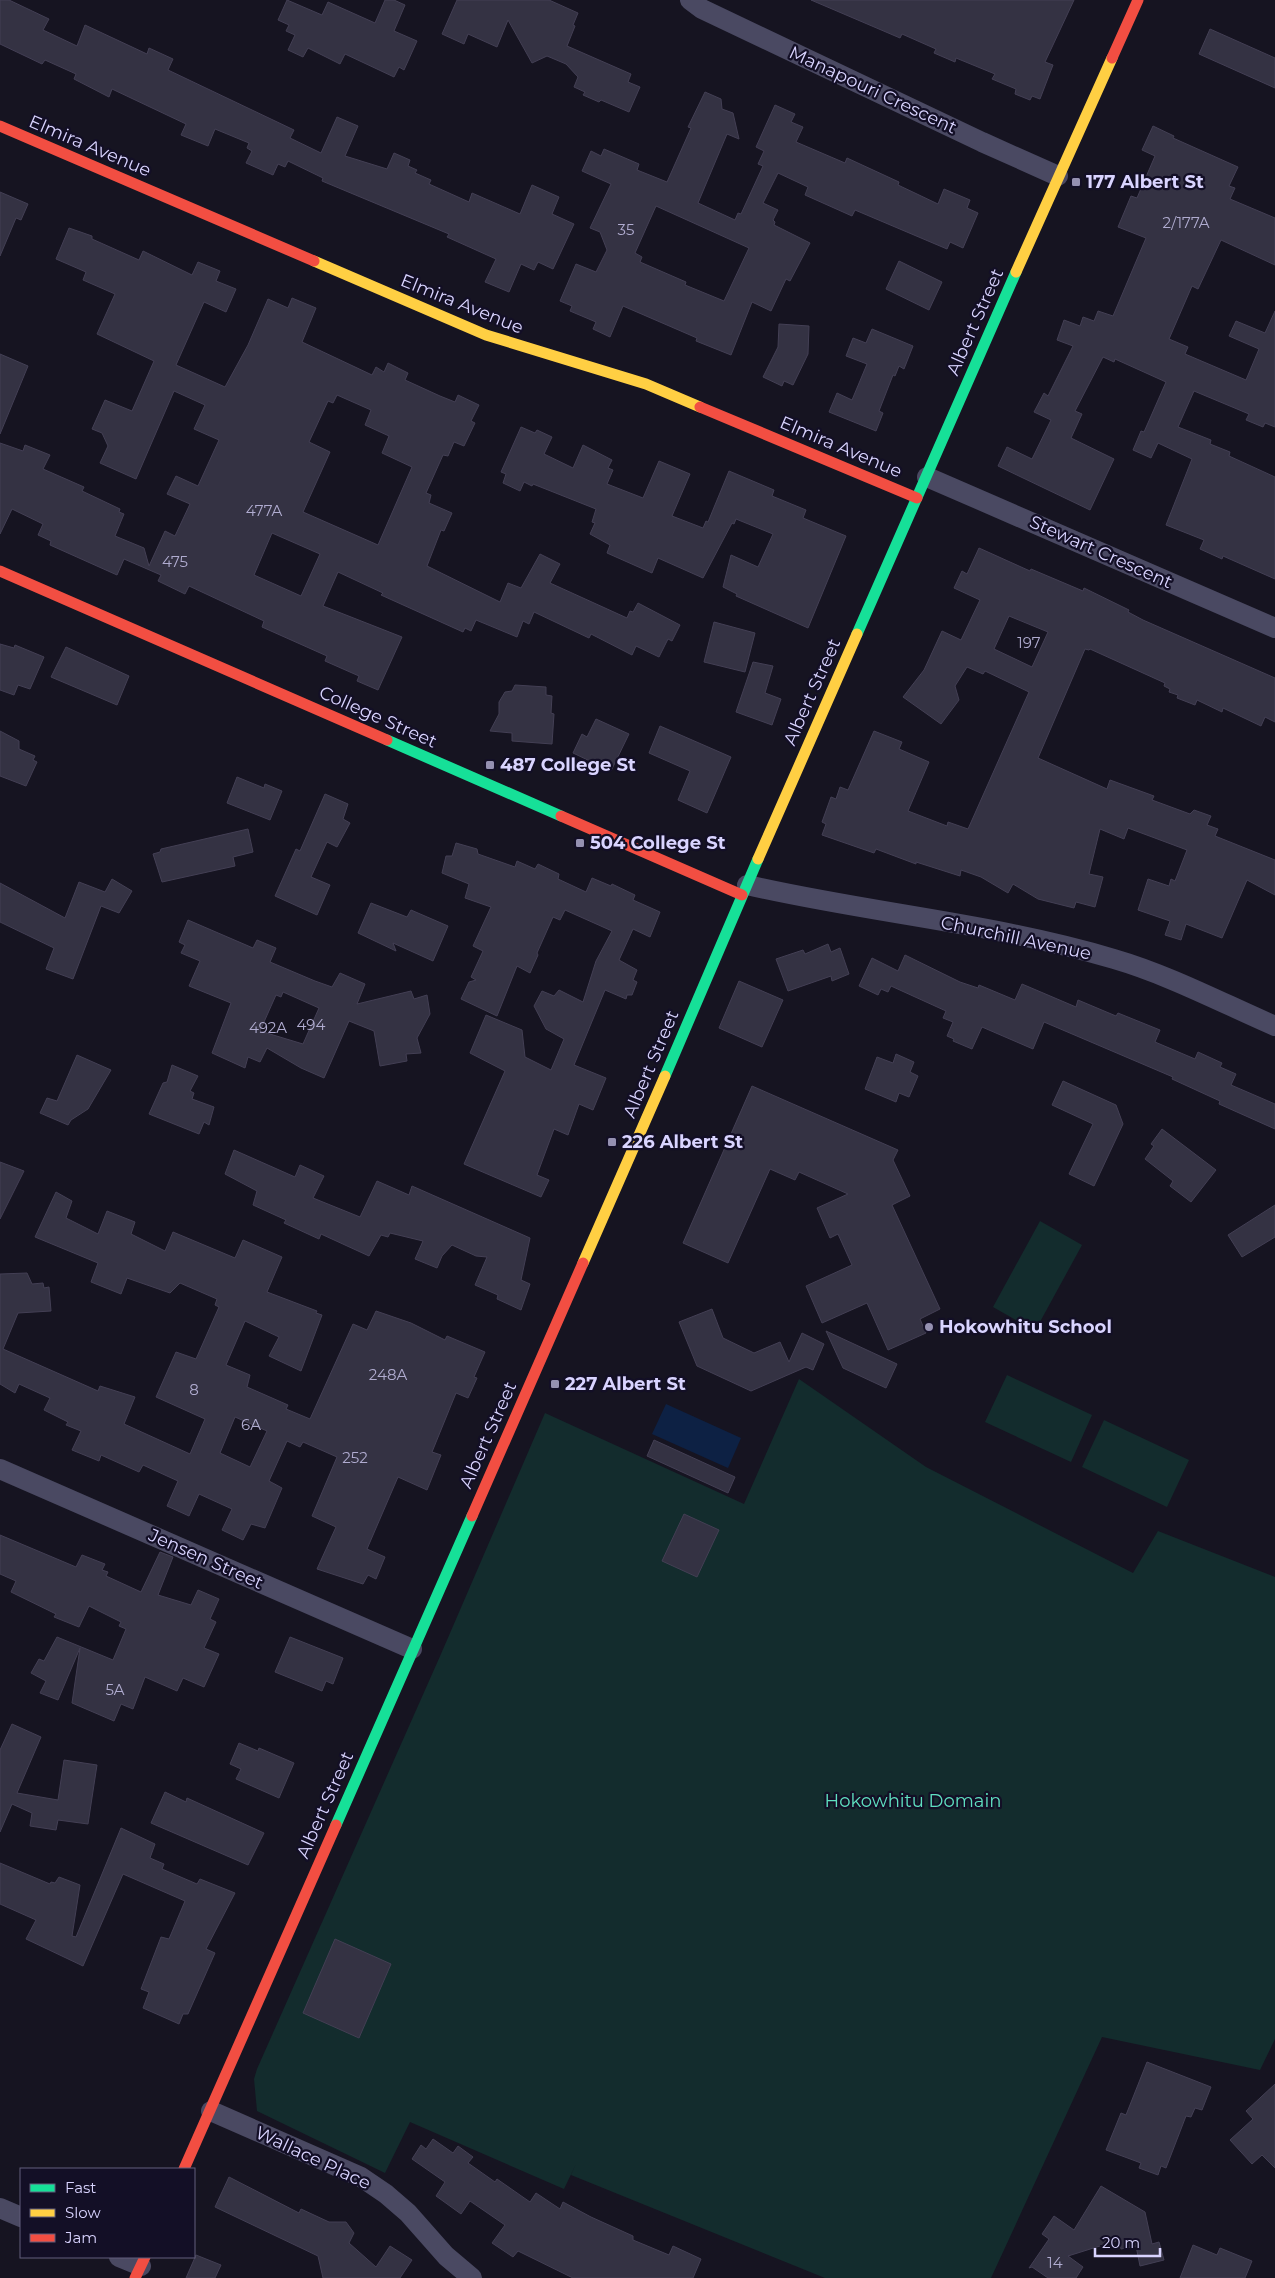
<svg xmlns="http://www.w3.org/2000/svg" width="1275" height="2278" font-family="Montserrat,sans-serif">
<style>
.green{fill:#132c2d}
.water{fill:#0d2144}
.building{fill:#343243;stroke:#433f54;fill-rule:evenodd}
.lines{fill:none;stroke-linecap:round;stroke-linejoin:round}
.street{stroke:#4a4962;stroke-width:20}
.fast{stroke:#16e098;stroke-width:11}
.slow{stroke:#ffcf43;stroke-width:11}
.jam{stroke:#f24e42;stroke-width:11}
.poi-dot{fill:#9591b1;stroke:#130f26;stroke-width:2}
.labels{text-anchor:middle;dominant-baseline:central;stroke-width:4.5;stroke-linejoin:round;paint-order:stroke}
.number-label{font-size:15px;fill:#b0acd0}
.street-label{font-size:18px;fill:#d9d4ff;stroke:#130f26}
.poi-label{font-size:18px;font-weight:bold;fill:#d9d4ff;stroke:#130f26;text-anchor:start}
.park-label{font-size:18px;fill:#5fe0c0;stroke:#130f26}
</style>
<rect width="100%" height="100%" fill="#161421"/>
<g class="green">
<polygon points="1040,1221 1082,1245 1035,1331 993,1307"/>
<polygon points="1007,1375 1092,1415 1071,1462 985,1422"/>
<polygon points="799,1379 926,1467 1133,1573 1158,1531 1275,1577 1275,2039 1260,2070 1102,2037 991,2278 825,2278 571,2175 576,2164 564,2189 410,2122 385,2173 257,2111 254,2079 257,2069 441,1654 545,1413 744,1504"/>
<polygon points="1104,1420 1189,1460 1167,1507 1082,1467"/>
</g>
<polygon class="water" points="666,1404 741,1438 728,1468 652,1434"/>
<g class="building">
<polygon points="0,0 9,0 49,19 43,30 77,46 85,25 147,54 149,48 173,59 168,70 294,130 290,138 321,153 337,117 358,126 345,156 387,169 394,153 410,160 408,166 417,170 415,173 431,180 429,184 469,202 472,193 520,214 532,185 559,197 552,214 574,224 553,269 538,262 534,270 521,264 509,292 485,282 496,259 447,237 449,234 322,181 323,178 288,161 285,167 278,164 273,175 246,163 252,151 247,148 249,143 215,129 208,146 181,135 186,124 112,89 109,97 74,79 76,74 45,60 42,64 0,44"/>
<polygon points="287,0 322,15 328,2 375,23 385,0 394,0 405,5 394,31 417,41 404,70 399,67 394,77 345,54 340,64 308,48 303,57 288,50 295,35 286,31 289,25 278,20"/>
<polygon points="457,0 549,0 578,13 573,25 575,26 567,46 631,74 628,82 640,87 629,112 601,100 599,102 583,95 585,92 574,87 578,77 566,64 547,56 532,63 508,20 497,47 468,34 464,44 442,34"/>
<polygon points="811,0 1074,0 1045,62 1053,65 1040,99 1032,96 1030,100 1015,94 1016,89 992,79 995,74 956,58 955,62 934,53 936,49 902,34 900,38"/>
<polygon points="1210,29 1275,58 1275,88 1199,54"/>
<path d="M705,92l16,7 1,10 11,4 6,26 -12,-5 -29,69 37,17 3,-7 3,1 22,-48 -5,-2 6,-13 -8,-4 19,-42 20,9 -4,8 12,5 -7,15 49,21 2,-5 52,24 -1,3 40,19 6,-15 26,11 -3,8 11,5 -15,35 -13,-6 -3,7 -92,-39 -3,6 -47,-21 3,-8 -30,-14 -15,30 15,7 -5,10 2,2 -1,3 36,18 -20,38 -4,-2 -15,32 -19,-9 -21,53 -35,-14 1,-3 -74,-32 -13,31 -17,-8 3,-7 -26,-11 2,-5 -12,-5 16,-37 20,8 11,-22 -7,-18 -10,-4 21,-44 -29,-13 9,-20 10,5 3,-7 35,15 -2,6 30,12 24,-54 -3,-1zM656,206l93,42 -25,53 -39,-16 1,-3 -46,-20 2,-5 -7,-4z"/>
<polygon points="1153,126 1174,136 1173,138 1238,167 1229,186 1235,188 1230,199 1275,218 1275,265 1221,240 1198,289 1192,286 1169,339 1188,347 1185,354 1246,380 1259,349 1229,336 1236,321 1265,333 1275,311 1275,427 1265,423 1263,427 1246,420 1249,414 1194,391 1178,427 1211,440 1210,444 1230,452 1229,456 1275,477 1275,579 1223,556 1222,559 1200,549 1204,540 1166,525 1192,459 1158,443 1151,458 1133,450 1141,431 1144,432 1166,382 1115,359 1114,362 1103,357 1075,411 1082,414 1071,438 1114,459 1090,510 998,466 1007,447 1032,459 1051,420 1034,412 1044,393 1048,396 1073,346 1057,340 1064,320 1080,326 1083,317 1094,321 1098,311 1113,316 1146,238 1118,227 1131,196 1137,198 1155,156 1142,150"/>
<polygon points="0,192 28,204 21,220 16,218 0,256"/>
<path d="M69,228l23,8v3l47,21 4,-9 49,24 6,-13 22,9 -4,10 20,8 -10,23 -22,-10 -28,63 49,22 23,-42 20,-46 20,9 4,-10 24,10 -14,34 70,33 4,-8 8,5 4,-9 20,10 -3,7 35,16 15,6 3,-7 21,10 -8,16 4,2 -11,23 -10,-4 -6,14 -5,-1 -17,38 5,2 -2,8 23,10 -8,18 -3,-1 -14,36 73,36 8,-19 13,5 19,-34 20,10 -10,19 77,35 3,-7 3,1 5,-9 42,22 -8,16 -4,-2 -9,18 -23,-11 -4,9 -41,-21 -2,4 -55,-26 -5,12 -6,-3 -6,16 -41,-17 -5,11 -6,-3 -2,4 -82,-37 2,-2 -45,-21 -15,34 79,31 -24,53 -21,-9 2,-5 -34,-15 2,-5 -65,-29 2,-6 -75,-35 -4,8 -27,-13 3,-6 -37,-16 -7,16 -67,-30 1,-4 -13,-6 5,-11 -31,-15 -12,25v-91l23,8 2,-6 25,10 -7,14 41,18 -2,4 38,18 -1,3 5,2 -9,22 29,12 5,18 16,-35 10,5 15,-32 -23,-10 9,-18 22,10 21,-46 -25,-11 11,-24 -31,-14 -38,88 -36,-16 8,-17 -6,-13 -10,-4 13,-29 27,11 22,-50 -57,-27 18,-40 -32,-14 3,-8 -30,-13zM337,395l34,15 -6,15 24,11 -7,17 30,14 -34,78 -75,-33 27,-60 -21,-10 19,-41 5,2zM272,533l48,21 -19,42 -47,-21z"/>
<polygon points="899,261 942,282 929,310 886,289"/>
<polygon points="779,324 809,326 808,354 793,385 784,381 782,386 763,377 778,347"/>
<polygon points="872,329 913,346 904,369 899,366 895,376 893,375 879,411 883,413 876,431 829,412 837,393 852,400 867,364 846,356 853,338 866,343"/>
<polygon points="0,354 28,366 0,434"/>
<polygon points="521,427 535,433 537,430 552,437 544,454 573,468 583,445 612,460 608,468 613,470 607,484 643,498 659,461 690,474 672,516 703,528 706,521 708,522 729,471 774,490 772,496 806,510 803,518 846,536 808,628 736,596 737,594 723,587 731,555 758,567 773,534 736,519 734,524 732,523 703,578 658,558 652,573 607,553 610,545 590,534 595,523 592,522 596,509 533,484 532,486 524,482 520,491 503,483 506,474 501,472"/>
<path d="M979,548l51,23 1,-2 52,22 1,-3 45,22 -1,2 15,8 132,58v44l-10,-5 -4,9 -38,-18 -1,4 -25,-12 -2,5 -18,-7 1,-3 -9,-3 1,-3 -6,-3 1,-3 -75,-34 -1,1 -4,-1 -47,109 69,31 3,-9 44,16 -2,4 38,14 4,-4 17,6 -4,9 11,4 -3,7 60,24v35l-28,-15 -25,58 -36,-14 -5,16 -16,-5 5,-14 -32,-11 10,-31 21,7 2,-7 4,2 12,-31 -59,-22 -4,11 -24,-10 -11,45 14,3 -8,30 -19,-5 -2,6 -36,-9 -25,-15 -5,9 -27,-16 -20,-7 -1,6 -44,-14v2l-40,-15 -2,4 -52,-18 4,-11 -4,-2 9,-25 5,2 4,-12 8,3 26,-59 28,11 -3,7 30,13 -21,49 39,15 1,-4 20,7 61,-137 -44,-21 -2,3 -16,-7 -12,19 4,14 -18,24 -38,-27 21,-27 18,-39 19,9 19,-40 -26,-12 8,-17 5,3zM1009,616l39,16 -16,35 -38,-18z"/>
<polygon points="714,622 755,633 745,672 704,662"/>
<polygon points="0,644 14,648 15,645 44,657 30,689 18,685 14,695 0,690"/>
<polygon points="66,647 129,676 117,705 51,677"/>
<polygon points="753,662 773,666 765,693 781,699 772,725 736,712"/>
<polygon points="515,685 546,687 546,695 552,696 551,713 554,714 552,744 512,741 512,733 490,731 499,714 499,702 505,692 512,691"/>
<polygon points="596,719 629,734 611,771 573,753 582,734 587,737"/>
<polygon points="660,726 731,757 707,813 678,800 690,771 649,753"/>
<polygon points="0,731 19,741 19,749 35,756 33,760 37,762 26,786 0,776"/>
<polygon points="237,777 264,788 265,784 282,791 270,820 227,803"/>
<polygon points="325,794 348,804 343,819 350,823 337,847 327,842 311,877 330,885 317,915 275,896 296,849 300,851"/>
<polygon points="248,829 253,852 233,857 235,866 162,882 153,854 160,852 161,849"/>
<polygon points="456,843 477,849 478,854 515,867 517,861 535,869 538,864 559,874 558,879 586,892 592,878 611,886 612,884 635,895 633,900 660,912 650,937 633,929 619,960 637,970 633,980 637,982 632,995 627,995 626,999 605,990 574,1065 606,1078 593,1110 579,1104 568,1135 554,1129 537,1175 549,1180 541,1197 464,1164 505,1071 470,1053 486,1015 522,1030 525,1057 551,1070 564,1039 546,1029 534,1006 542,991 554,996 559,990 583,1002 596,961 612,931 565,910 560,920 553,917 537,953 538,955 530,973 517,966 497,1016 461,999 469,982 476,980 471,977 483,951 473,946 491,907 465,898 469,884 442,873 446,856 452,856"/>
<polygon points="112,879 132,891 119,913 101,906 73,979 46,969 54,948 0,922 0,883 65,918 79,882 105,892"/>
<polygon points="371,903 407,917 411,910 448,926 433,961 393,943 396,951 358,933"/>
<path d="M188,920l65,28 4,-8 19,8 -6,14 45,19 17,6 8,-14 25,11 -8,20 54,-13 3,8 13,-4 3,19 -13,24 4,15 -15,1 1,7 -27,5 -6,-35 -25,-10 -25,57 -23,-10 -34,-20 -7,14 -12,-5 -3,11 -33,-15 19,-50 -42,-17 11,-25 -19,-8 4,-8 -6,-3zM283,992l36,16 -16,36 -43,-13 16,-36 5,2z"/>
<polygon points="828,944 831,952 840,948 849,974 832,981 831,976 788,991 776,959 803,950 805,954"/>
<polygon points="905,955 960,982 978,988 979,985 1015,1000 1022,984 1076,1007 1078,1000 1116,1016 1118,1013 1160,1030 1155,1042 1195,1059 1198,1052 1222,1063 1220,1067 1236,1074 1231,1085 1275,1104 1275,1129 1219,1104 1220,1101 1172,1079 1173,1077 1044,1022 1033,1049 982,1027 972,1049 953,1041 954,1039 947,1036 953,1022 943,1018 946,1011 891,986 888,992 881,989 878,995 859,986 872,958 898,971"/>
<polygon points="739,981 783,1000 762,1047 719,1028"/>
<polygon points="896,1054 914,1062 910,1072 918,1076 909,1097 899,1093 896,1102 865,1089 877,1057 893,1063"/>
<polygon points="77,1055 111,1070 88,1109 71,1120 68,1125 40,1113 47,1098 57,1101"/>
<polygon points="172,1065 198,1076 190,1091 194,1093 192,1099 214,1107 209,1125 204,1122 199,1134 149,1114 163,1083 167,1082"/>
<polygon points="1063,1081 1116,1105 1123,1124 1094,1186 1069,1174 1093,1124 1052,1105"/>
<polygon points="752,1086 898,1150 893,1160 910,1196 892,1205 940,1309 920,1319 926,1333 888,1350 867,1303 822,1323 806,1286 852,1265 838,1234 830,1238 817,1208 848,1194 799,1172 795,1180 770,1169 728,1263 683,1243"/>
<polygon points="1162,1129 1216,1170 1191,1202 1170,1186 1173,1181 1145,1159 1154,1146 1151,1144"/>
<polygon points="234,1150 295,1177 300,1165 324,1176 313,1198 360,1217 377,1181 409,1195 412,1186 530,1238 521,1280 530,1284 521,1310 497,1299 498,1295 475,1285 487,1257 476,1256 452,1245 442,1256 437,1268 415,1259 423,1241 390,1233 388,1237 381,1235 369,1256 321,1234 319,1239 284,1223 286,1220 253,1205 257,1191 225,1174"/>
<polygon points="0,1162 24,1171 0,1219"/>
<path d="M56,1192l16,9 -6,17 32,16 9,-23 28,11 -4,12 34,17 8,-19 62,26 8,-18 39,17 -15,35 50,19 -1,2 6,2 -21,56 -32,-15 10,-19 -34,-16 -19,44 24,10 -3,12 41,18 -2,4 24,10 43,-95 14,6 9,-19 35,12 34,17 2,-4 38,16 -11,25 3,1 -9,20 -12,-5 -24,59 9,3 -14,35 -29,-13 -31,72 18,8 -9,22 -8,-4 -5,9 -46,-15 19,-42 -24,-11 25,-59 -34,-15 -3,5 -13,-6 -18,40 13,7 -17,40 -14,-4 -8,16 -21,-10 10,-21 -33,-15 -10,22 -22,-10 11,-25 -35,-16 -4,7 -38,-17 -2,6 -27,-11 9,-19 -15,-6 2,-3 -24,-12 6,-12 -31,-14 -4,9 -15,-9v-110l27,-1 5,11 11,-1 1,5 5,-1 2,24 -33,2 -15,36 95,42 2,-5 35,11 -11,27 66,30 15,-35 -49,-22 20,-45 20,7 23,-52 -4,-2 2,-6 -37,-16 -10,10 -43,-15 -6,16 -30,-12 7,-19 -63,-26zM235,1417l32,14 -17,36 -30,-14z"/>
<polygon points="1275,1205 1275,1237 1242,1257 1228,1235"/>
<polygon points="712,1309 723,1338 754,1353 780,1342 789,1362 802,1333 824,1344 813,1370 806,1367 751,1391 697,1366 679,1322"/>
<polygon points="826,1331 897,1364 886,1388 843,1368"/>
<polygon points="654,1440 735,1477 728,1493 647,1456"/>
<polygon points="684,1514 719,1530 697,1577 662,1561"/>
<polygon points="0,1535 76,1567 82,1555 105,1564 102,1570 108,1572 106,1576 141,1592 160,1552 173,1557 158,1595 191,1605 198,1590 219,1599 210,1619 216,1622 204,1648 219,1654 204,1687 183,1678 177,1691 145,1677 133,1709 121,1704 114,1721 72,1703 80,1648 58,1700 40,1693 46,1681 31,1673 39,1659 44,1661 57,1637 113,1660 126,1629 119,1626 121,1622 89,1606 79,1627 54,1617 56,1614 11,1592 16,1581 0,1574"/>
<polygon points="290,1637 343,1658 333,1684 326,1681 322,1691 275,1672"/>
<polygon points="12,1724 41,1737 17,1793 58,1800 64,1760 97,1765 88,1824 58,1820 56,1830 30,1826 32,1813 12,1804 0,1832 0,1750"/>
<polygon points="239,1743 258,1751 259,1748 294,1763 279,1798 236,1779 241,1769 230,1764"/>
<polygon points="165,1792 186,1802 187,1798 264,1833 248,1865 151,1823"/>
<polygon points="121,1828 155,1844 150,1858 164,1864 162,1869 197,1884 200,1879 235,1893 206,1949 215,1953 188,2014 183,2014 179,2024 143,2008 149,1992 141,1989 161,1937 169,1939 185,1901 123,1874 83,1966 26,1939 36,1920 0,1904 0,1863 50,1884 51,1882 55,1883 59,1877 80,1885 72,1936 76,1937"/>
<polygon points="335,1939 391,1964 359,2038 303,2013"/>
<polygon points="1147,2062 1211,2087 1202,2110 1195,2108 1191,2117 1186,2116 1166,2168 1161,2166 1158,2175 1139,2168 1141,2163 1106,2150 1121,2113 1126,2115"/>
<polygon points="1275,2084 1275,2168 1262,2155 1252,2164 1230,2140 1253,2119 1246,2111"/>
<polygon points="433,2139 453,2153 458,2146 473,2157 468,2163 495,2182 497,2179 530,2202 536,2193 560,2209 563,2202 591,2217 633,2236 633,2240 669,2255 673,2246 701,2259 693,2278 573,2278 518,2251 513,2257 492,2243 505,2225 470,2201 461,2214 436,2196 445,2182 412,2159 421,2145 426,2149"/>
<polygon points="229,2177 299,2213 301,2209 329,2222 346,2222 354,2233 349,2243 376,2267 390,2246 412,2260 400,2278 323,2278 318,2256 215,2207"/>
<polygon points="1101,2186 1145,2212 1152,2244 1159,2242 1164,2260 1140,2266 1136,2246 1121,2249 1119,2240 1068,2256 1083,2267 1076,2278 1048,2278 1032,2267 1029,2268 1049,2239 1042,2234 1054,2216 1074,2230"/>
<polygon points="1193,2245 1217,2255 1220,2248 1252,2261 1245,2278 1180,2278"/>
<polygon points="196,2255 221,2265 215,2278 186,2278"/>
</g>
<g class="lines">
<g class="street">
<polyline points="690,0 702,9 982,142 1058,176"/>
<polyline points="927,477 1275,628"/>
<path d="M747,885c121,28 247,38 367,74 55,16 108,44 161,67"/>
<polyline points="0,1469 412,1649"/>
<polyline points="211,2111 361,2177 386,2194 408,2213 446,2256 472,2278"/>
<polyline points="0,2208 21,2217"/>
<polyline points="119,2257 141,2266"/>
</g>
<g class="fast">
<polyline points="857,634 1016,272"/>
<polyline points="387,740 561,816"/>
<polyline points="665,1076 758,859"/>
<polyline points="336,1825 472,1516"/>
</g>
<g class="slow">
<polyline points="314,261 486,335 646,384 700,407"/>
<polyline points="1016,272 1112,58"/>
<polyline points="758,859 857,634"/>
<polyline points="583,1263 665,1076"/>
</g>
<g class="jam">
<polyline points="1112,58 1138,0"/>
<polyline points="0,126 314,261"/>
<polyline points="700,407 917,498"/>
<polyline points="0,571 387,740"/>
<polyline points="561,816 742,895"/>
<polyline points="472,1516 583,1263"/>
<polyline points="184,2169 336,1825"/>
<polyline points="135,2278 145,2257"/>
</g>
</g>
<g class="poi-dot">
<rect x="1071" y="177" width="10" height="10" rx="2.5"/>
<rect x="485" y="760" width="10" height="10" rx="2.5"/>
<rect x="575" y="838" width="10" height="10" rx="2.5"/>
<rect x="607" y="1137" width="10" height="10" rx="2.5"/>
<circle cx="929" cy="1327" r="5"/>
<rect x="550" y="1379" width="10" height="10" rx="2.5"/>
</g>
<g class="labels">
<g class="number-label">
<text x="1186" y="222">2/177A</text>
<text x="626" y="229">35</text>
<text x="264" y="510">477A</text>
<text x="175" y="561">475</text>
<text x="1029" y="642">197</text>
<text x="311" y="1024">494</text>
<text x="268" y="1027">492A</text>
<text x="388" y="1374">248A</text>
<text x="194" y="1389">8</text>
<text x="251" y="1424">6A</text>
<text x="355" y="1457">252</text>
<text x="115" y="1689">5A</text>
<text x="1055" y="2262">14</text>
</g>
<g class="street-label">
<text transform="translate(873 90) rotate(25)">Manapouri Crescent</text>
<text transform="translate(90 146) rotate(23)">Elmira Avenue</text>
<text transform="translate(462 304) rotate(22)">Elmira Avenue</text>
<text transform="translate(975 322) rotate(-66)">Albert Street</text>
<text transform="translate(841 447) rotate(23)">Elmira Avenue</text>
<text transform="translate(1101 552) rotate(24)">Stewart Crescent</text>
<text transform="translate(812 692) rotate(-66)">Albert Street</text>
<text transform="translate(378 717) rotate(24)">College Street</text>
<text transform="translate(1016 938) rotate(12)">Churchill Avenue</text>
<text transform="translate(651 1064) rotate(-67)">Albert Street</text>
<text transform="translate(488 1435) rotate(-66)">Albert Street</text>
<text transform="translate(206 1559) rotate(24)">Jensen Street</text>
<text transform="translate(325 1805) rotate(-66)">Albert Street</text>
<text transform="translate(313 2158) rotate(25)">Wallace Place</text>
</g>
<g class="poi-label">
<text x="1086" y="182">177 Albert St</text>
<text x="500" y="765">487 College St</text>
<text x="590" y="843">504 College St</text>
<text x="622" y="1142">226 Albert St</text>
<text x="939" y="1327">Hokowhitu School</text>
<text x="565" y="1384">227 Albert St</text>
</g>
<g class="park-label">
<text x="913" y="1801">Hokowhitu Domain</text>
</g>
</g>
<rect x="20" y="2168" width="175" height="90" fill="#130f26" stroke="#625e7d"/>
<rect x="30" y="2184" width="25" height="8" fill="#16e098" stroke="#625e7d"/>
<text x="65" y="2193" font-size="15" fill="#d9d4ff">Fast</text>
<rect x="30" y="2209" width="25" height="8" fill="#ffcf43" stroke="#625e7d"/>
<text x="65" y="2218" font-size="15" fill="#d9d4ff">Slow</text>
<rect x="30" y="2234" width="25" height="8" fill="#f24e42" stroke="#625e7d"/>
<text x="65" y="2243" font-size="15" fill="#d9d4ff">Jam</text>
<path d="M1095 2248v8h65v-8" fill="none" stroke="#d9d4ff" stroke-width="2.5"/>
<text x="1102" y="2248" font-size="15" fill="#d9d4ff" stroke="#130f26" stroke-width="4" paint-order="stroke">20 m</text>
</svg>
